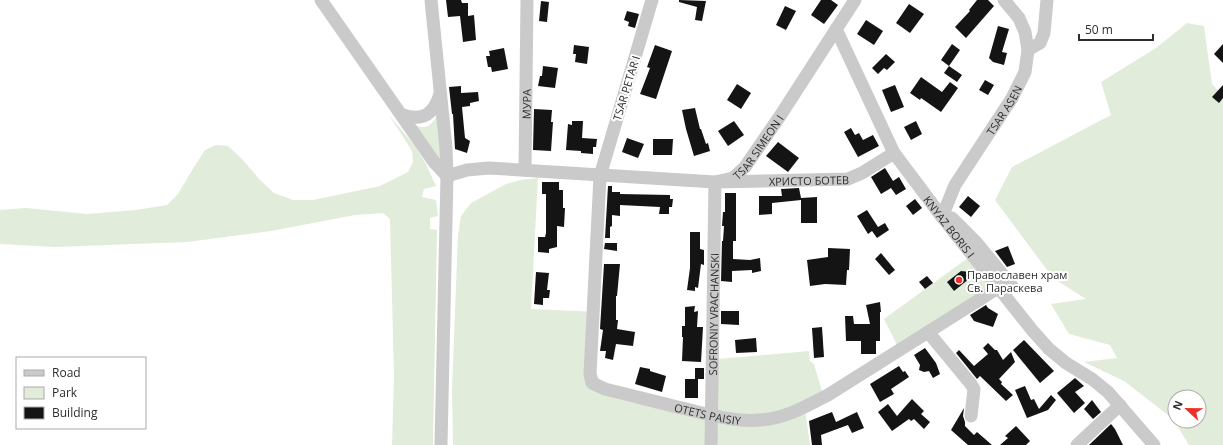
<svg xmlns="http://www.w3.org/2000/svg" width="1223" height="445" font-family="'Open Sans',sans-serif">
<style>
.green{fill:#e1ecda;fill-rule:evenodd}
.building{fill:#141414}
.lines{fill:none;stroke-linecap:round;stroke-linejoin:round}
.minor{stroke:#cacaca;stroke-width:13}
.poi-dot{fill:#eb3129;stroke:#fff;stroke-width:1.5}
.labels{text-anchor:middle;dominant-baseline:central;stroke-width:4;stroke-linejoin:round;paint-order:stroke}
.street-label{font-size:11px;fill:#2d2d2d;stroke:#fff}
.poi-label{font-size:11px;fill:#2d2d2d;stroke:#fff;text-anchor:start}
</style>
<rect width="100%" height="100%" fill="#fff"/>
<g class="green">
<path d="M1187,23l17,3 8,58 11,12v349h-34l-16,-26 -49,-38 -40,-19 33,-4 -7,-13 -41,-11 -18,-30 35,-5 -33,-21 -58,-78 17,-33 99,-52 -10,-33 55,-34zM1175,397h24v24h-24z"/>
<path d="M438,113l3,49 -25,-36c12,4 18,-3 22,-13z"/>
<polygon points="389,115 414,145 425,162 436,186 424,189 422,197 436,200 438,216 430,218 430,229 437,230 433,445 392,445 394,375 390,219 383,213 355,215 271,231 187,242 55,247 0,244 0,210 26,208 87,214 136,210 167,205 178,194 194,167 205,150 216,145 228,146 241,158 260,180 274,193 293,200 313,200 380,186 408,172 413,162 412,151"/>
<polygon points="538,178 531,309 599,312 595,370 600,381 607,384 714,411 718,359 809,351 810,361 814,364 822,391 804,402 810,445 453,445 452,388 458,235 461,216 471,203 506,184 520,180"/>
<polygon points="968,258 990,288 897,345 884,319"/>
</g>
<g class="building">
<polygon points="446,0 461,0 462,3 468,3 468,16 474,15 476,40 463,42 460,16 448,17"/>
<polygon points="679,0 706,1 702,21 695,20 697,7 679,2"/>
<polygon points="821,0 831,0 838,5 824,24 811,15"/>
<polygon points="977,0 988,0 994,6 966,38 955,27 970,11 969,10"/>
<polygon points="541,1 549,2 547,22 539,21"/>
<polygon points="909,4 924,14 910,33 896,23"/>
<polygon points="785,6 796,11 786,30 776,25"/>
<polygon points="627,11 639,14 635,28 628,26 629,22 624,20"/>
<polygon points="866,20 883,31 874,45 857,34"/>
<polygon points="998,26 1009,29 1002,52 1007,53 1004,65 993,62 989,58"/>
<polygon points="952,44 960,50 949,66 941,60"/>
<polygon points="1223,44 1223,63 1214,54"/>
<polygon points="574,45 589,47 587,64 575,62 576,54 573,54"/>
<polygon points="655,45 672,51 656,99 640,94 650,68 647,67"/>
<polygon points="504,48 508,69 492,72 491,67 488,67 486,56 490,56 489,51"/>
<polygon points="886,54 895,62 887,70 884,68 878,74 872,68"/>
<polygon points="543,66 558,68 555,88 538,86 540,76 542,76"/>
<polygon points="949,66 962,75 957,82 944,73"/>
<polygon points="921,77 942,92 950,82 958,88 941,112 921,98 920,100 910,93"/>
<polygon points="985,80 994,85 988,95 979,90"/>
<polygon points="737,84 751,93 741,109 727,100"/>
<polygon points="895,85 904,107 891,112 882,90"/>
<polygon points="1223,85 1223,98 1219,103 1212,97"/>
<polygon points="461,86 461,93 478,92 479,101 470,103 470,106 462,107 465,138 470,141 467,153 455,149 453,114 452,114 449,87"/>
<polygon points="695,108 700,129 701,129 706,144 708,143 710,151 694,156 686,129 682,110"/>
<polygon points="534,109 552,110 551,122 553,122 551,151 533,150"/>
<polygon points="572,121 583,121 582,138 597,139 596,147 593,147 593,154 581,153 581,151 566,150 568,124 572,125"/>
<polygon points="734,121 744,135 728,146 718,131"/>
<polygon points="916,121 922,134 911,140 904,127"/>
<polygon points="851,128 855,135 859,133 863,140 873,135 879,146 858,157 844,132"/>
<polygon points="627,138 644,144 638,158 622,152"/>
<polygon points="653,139 673,139 672,155 653,155"/>
<polygon points="778,142 799,158 788,172 766,156"/>
<polygon points="885,168 893,181 899,177 906,189 896,195 891,188 881,194 871,177"/>
<polygon points="542,182 559,182 559,190 563,190 563,208 565,208 564,227 557,226 557,247 549,249 549,253 538,252 538,237 545,237 546,233 546,194 542,194"/>
<polygon points="608,186 612,186 612,192 620,192 620,194 670,195 670,199 673,199 672,207 669,207 669,214 659,214 660,207 620,205 620,216 612,215 612,226 610,227 610,238 605,238"/>
<polygon points="799,188 801,198 817,197 817,223 801,223 801,200 772,203 772,214 759,215 759,196 782,196 781,189"/>
<polygon points="725,193 736,193 736,241 733,241 733,259 750,260 760,258 761,271 752,273 752,270 732,271 732,282 721,281 722,241 723,241 724,226 722,226 723,212 725,212"/>
<polygon points="968,196 980,206 971,217 959,207"/>
<polygon points="915,199 922,208 913,215 906,206"/>
<polygon points="867,210 878,227 885,223 889,230 877,238 872,231 868,234 857,216"/>
<polygon points="690,232 700,232 700,249 704,250 704,265 701,264 698,288 695,287 695,291 687,290 690,268"/>
<polygon points="605,243 617,243 617,251 604,249"/>
<polygon points="1008,246 1015,264 1007,267 995,251"/>
<polygon points="828,248 850,249 849,270 847,270 846,285 825,284 810,286 807,260 828,257"/>
<polygon points="881,253 895,270 889,275 875,259"/>
<polygon points="604,264 620,264 617,296 616,296 616,320 618,320 617,329 635,332 633,346 616,344 613,360 605,358 606,351 600,351 603,330 600,329"/>
<polygon points="961,271 970,272 969,279 954,291 947,282"/>
<polygon points="536,272 549,273 547,290 550,290 549,298 543,298 543,305 534,304"/>
<polygon points="927,276 933,283 925,289 919,282"/>
<polygon points="880,302 881,312 880,312 880,341 876,341 876,354 861,354 861,341 846,341 845,316 853,316 854,324 870,324 866,305"/>
<polygon points="986,305 988,308 998,314 993,327 974,321 970,315"/>
<polygon points="695,306 694,312 698,311 697,327 703,327 701,362 682,361 683,337 682,337 682,326 685,326 685,307"/>
<polygon points="721,311 739,311 739,325 721,324"/>
<polygon points="822,327 824,357 814,358 812,328"/>
<polygon points="756,338 757,352 736,353 735,340"/>
<polygon points="1024,340 1054,371 1040,383 1013,350"/>
<polygon points="988,343 995,350 997,350 1003,360 1011,352 1015,362 999,379 1002,382 1001,384 1013,395 1006,401 980,376 977,379 956,353 959,350 974,366 988,354 983,348"/>
<polygon points="925,348 936,363 940,374 933,378 929,371 924,372 919,370 920,365 914,355"/>
<polygon points="899,366 903,372 905,371 909,377 891,389 894,394 880,402 870,384"/>
<polygon points="640,367 650,369 650,371 666,376 662,392 635,384"/>
<polygon points="695,368 704,368 704,379 698,379 698,398 685,398 685,379 695,379"/>
<polygon points="1075,378 1084,386 1075,392 1085,403 1074,413 1057,393"/>
<polygon points="1025,386 1031,400 1034,399 1039,409 1051,395 1056,400 1048,410 1027,418 1015,390"/>
<polygon points="912,399 924,411 921,414 930,422 924,429 914,419 911,421 909,419 892,431 878,412 888,404 897,416"/>
<polygon points="1092,400 1101,412 1093,419 1084,409"/>
<polygon points="964,408 963,416 965,422 965,426 974,435 977,432 992,445 968,445 951,430"/>
<polygon points="832,412 836,422 857,412 864,428 852,433 848,425 821,435 822,445 812,445 809,421"/>
<polygon points="1111,424 1115,429 1123,445 1089,445"/>
<polygon points="1016,426 1030,441 1026,445 1000,445 1008,438 1005,436"/>
</g>
<g class="lines">
<g class="minor">
<polyline points="321,0 434,162 447,176"/>
<polyline points="431,0 446,148 447,176 441,445"/>
<path id="s1" d="M652,0l-52,176 -10,198 2,9 13,6c29,7 59,15 89,22 21,5 44,11 66,9 24,-1 47,-14 68,-25l170,-107"/>
<path id="s2" d="M836,29l58,124 48,64 90,113 17,19 17,14 26,16 16,13 46,53"/>
<polyline points="1028,50 1040,43 1044,33 1047,0"/>
<path d="M403,115c21,7 31,-2 37,-21"/>
<path id="s3" d="M525,170l2,-170"/>
<path id="s4" d="M447,176l20,-6 22,-2 226,14 18,-4 12,-11 35,-51 75,-116"/>
<path id="s5" d="M942,217l13,-32 57,-87 13,-26 3,-22 -3,-18 -6,-14 -15,-18"/>
<polyline points="952,218 976,242 1012,286"/>
<polyline points="928,332 971,384 974,389 971,416"/>
<path id="s6" d="M711,445l4,-263 133,-3 14,-6 32,-20"/>
<polyline points="1077,445 1120,405"/>
</g>
</g>
<circle class="poi-dot" cx="959" cy="280" r="4"/>
<g class="labels">
<g class="street-label">
<text transform="translate(626 88) rotate(-73)">TSAR PETAR I</text>
<text stroke="none"><textPath href="#s3" startOffset="66">МУРА</textPath></text>
<text stroke="none"><textPath href="#s5" startOffset="124">TSAR ASEN</textPath></text>
<text stroke="none"><textPath href="#s4" startOffset="328">TSAR SIMEON I</textPath></text>
<text stroke="none"><textPath href="#s6" startOffset="357">ХРИСТО БОТЕВ</textPath></text>
<text stroke="none"><textPath href="#s2" startOffset="229">KNYAZ BORIS I</textPath></text>
<text stroke="none"><textPath href="#s6" startOffset="131">SOFRONIY VRACHANSKI</textPath></text>
<text stroke="none"><textPath href="#s1" startOffset="511">OTETS PAISIY</textPath></text>
</g>
<g class="poi-label">
<text x="967" y="274">Православен храм<tspan x="967" dy="13">Св. Параскева</tspan></text>
</g>
</g>
<rect x="16" y="357" width="130" height="72" fill="#ffffff" stroke="#ababab"/>
<rect x="24" y="370" width="20" height="6" fill="#cacaca" stroke="#ababab"/>
<text x="52" y="377" font-size="12" fill="#2d2d2d">Road</text>
<rect x="24" y="387" width="20" height="12" fill="#e1ecda" stroke="#ababab"/>
<text x="52" y="397" font-size="12" fill="#2d2d2d">Park</text>
<rect x="24" y="407" width="20" height="12" fill="#141414" stroke="#ababab"/>
<text x="52" y="417" font-size="12" fill="#2d2d2d">Building</text>
<g transform="translate(1187 409) rotate(292)"><circle r="19" fill="#ffffff" stroke="#ababab"/>
<path d="M0-3L7 15L0 10L-7 15Z" fill="#eb3129"/>
<text y="-6" font-size="11" font-weight="bold" text-anchor="middle" fill="#2d2d2d">N</text>
</g>
<path d="M1079 34v6h74v-6" fill="none" stroke="#2d2d2d" stroke-width="2"/>
<text x="1085" y="34" font-size="12" fill="#2d2d2d" stroke="#ffffff" stroke-width="3" paint-order="stroke">50 m</text>
</svg>
